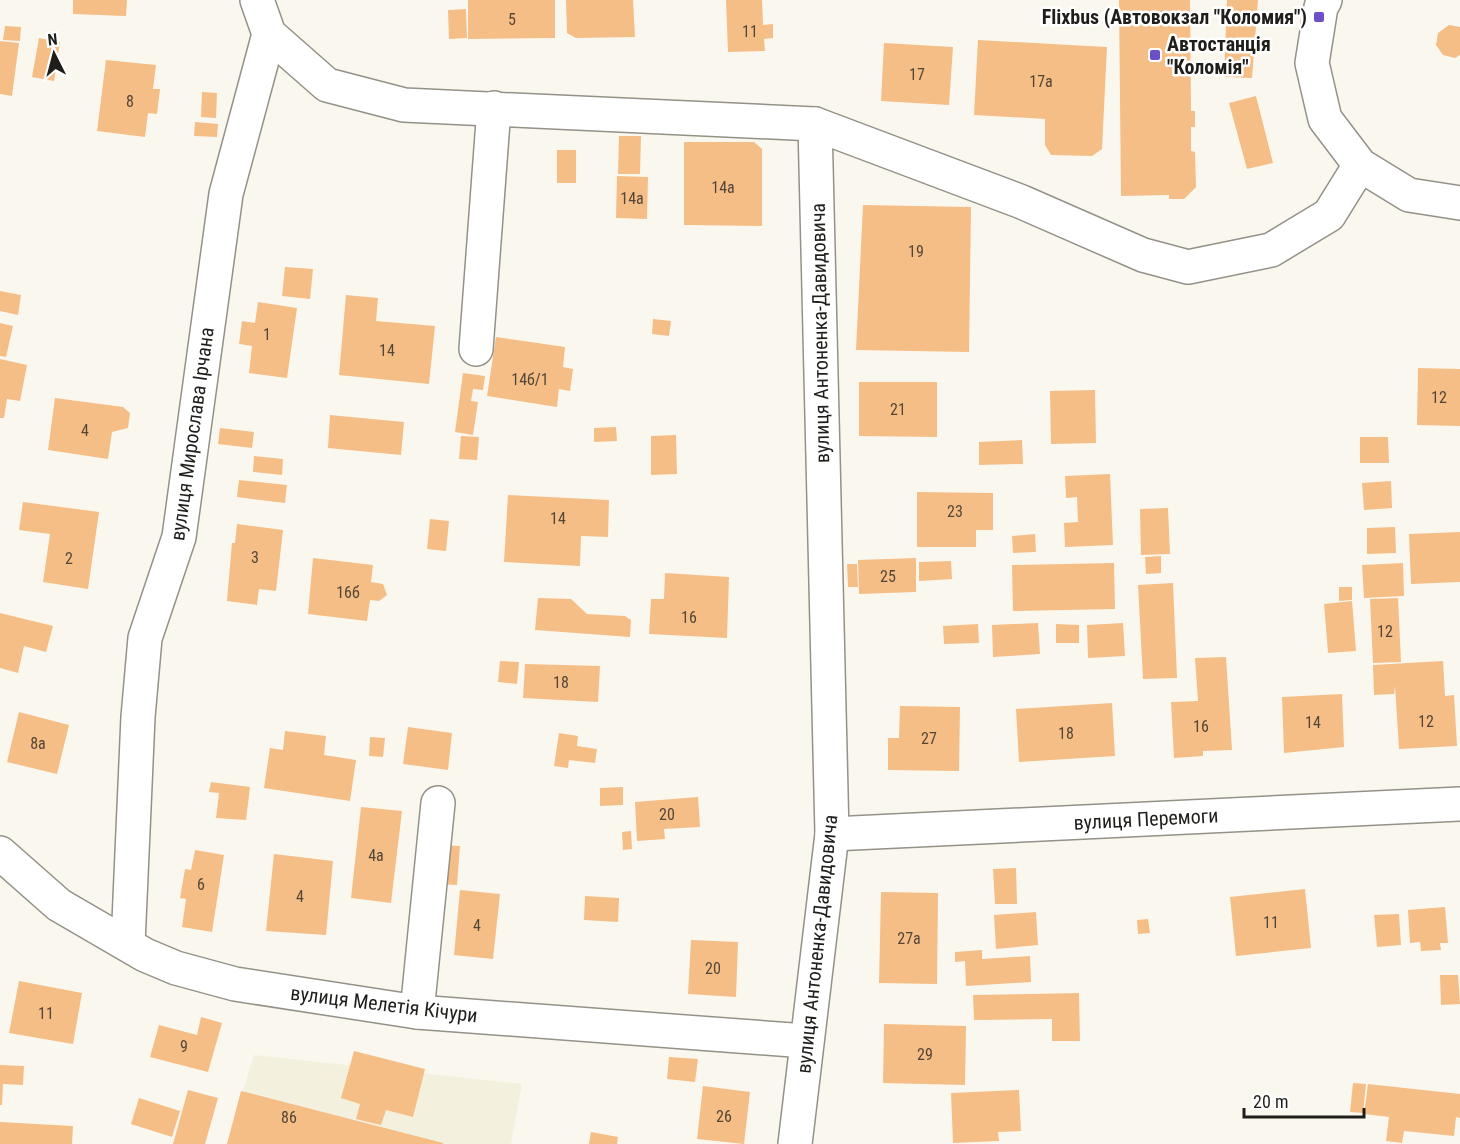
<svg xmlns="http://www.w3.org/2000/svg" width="1460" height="1144" font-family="'Roboto Condensed',sans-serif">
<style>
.built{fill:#f3f0de}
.building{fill:#f5be87}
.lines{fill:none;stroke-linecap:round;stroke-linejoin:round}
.minor-casing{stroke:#939188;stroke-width:36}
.minor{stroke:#fff;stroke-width:33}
.poi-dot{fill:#6d4fc8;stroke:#fff;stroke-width:2}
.labels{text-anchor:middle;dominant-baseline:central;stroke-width:5;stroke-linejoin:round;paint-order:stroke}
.number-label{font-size:16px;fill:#544636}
.poi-label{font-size:20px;font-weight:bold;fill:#1f1e1b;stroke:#fff;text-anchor:end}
.street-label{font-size:20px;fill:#1f1e1b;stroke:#fff}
</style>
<rect width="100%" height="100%" fill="#faf8ee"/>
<polygon class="built" points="254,1055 522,1084 511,1144 227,1144"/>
<g class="building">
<polygon points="73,0 127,0 126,16 73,14"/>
<polygon points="468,0 555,0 555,38 468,39"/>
<polygon points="566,0 633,0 635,37 576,38 567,33"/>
<polygon points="726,0 762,0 763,25 773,24 773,38 764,39 765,51 728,52"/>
<polygon points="1119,0 1190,0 1191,111 1195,111 1195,127 1191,127 1191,151 1195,152 1196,187 1184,199 1169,199 1169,195 1121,196"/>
<polygon points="1227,0 1258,0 1252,78 1224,77"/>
<polygon points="466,9 467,38 449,39 448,10"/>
<polygon points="1449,25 1460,27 1460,55 1455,58 1443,55 1436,45 1438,33"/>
<polygon points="5,26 21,27 20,41 3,40"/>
<polygon points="39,38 60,42 54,81 32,77"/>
<polygon points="978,40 1107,47 1102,149 1092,156 1051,155 1045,145 1045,119 974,115"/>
<polygon points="0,41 19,43 12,96 0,94"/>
<polygon points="884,43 953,47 949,105 881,101"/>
<polygon points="106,60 156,65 153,89 160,89 157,114 148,113 145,137 97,131"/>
<polygon points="202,92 217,93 216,118 201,117"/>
<polygon points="1256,96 1273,163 1247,169 1229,103"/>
<polygon points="195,122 218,124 217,137 194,136"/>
<polygon points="619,136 641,136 640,174 618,174"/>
<polygon points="684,142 754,142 762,149 762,226 684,225"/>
<rect x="557" y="150" width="19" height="33"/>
<polygon points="617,176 648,177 647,219 616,218"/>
<polygon points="863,205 971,207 969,352 856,350"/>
<polygon points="285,267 313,269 310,299 282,296"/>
<polygon points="0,291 21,295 18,315 0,311"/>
<polygon points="346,295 378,298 376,321 435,326 429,384 339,375"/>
<polygon points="258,302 297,308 287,378 249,373 252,346 239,344 242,321 255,323"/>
<polygon points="653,319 671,321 669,336 652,334"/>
<polygon points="0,323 13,326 6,357 0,356"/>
<polygon points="496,337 565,347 563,367 573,369 570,391 559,389 557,407 487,396"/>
<polygon points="0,359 27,365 20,401 7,399 4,418 0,418"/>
<polygon points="1418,368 1460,369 1460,426 1417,425"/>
<polygon points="463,373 485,376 483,390 473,389 471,401 478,402 473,435 455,432"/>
<polygon points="859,382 937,382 937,437 859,436"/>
<polygon points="1095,390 1096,443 1051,444 1050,391"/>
<polygon points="55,398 123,407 130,413 128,428 112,432 108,459 48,450"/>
<polygon points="330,415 404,422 401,455 328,448"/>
<polygon points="616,427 617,441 594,442 594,428"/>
<polygon points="220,428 254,432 252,448 218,444"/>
<polygon points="676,435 677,474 651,475 651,436"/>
<polygon points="461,436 479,437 477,460 459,459"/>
<polygon points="1360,437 1388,437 1389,463 1360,463"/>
<polygon points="1022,440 1023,464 979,465 979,442"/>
<polygon points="254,456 283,459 282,475 253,472"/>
<polygon points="1110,474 1113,545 1065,547 1064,523 1078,522 1077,497 1066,498 1065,476"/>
<polygon points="239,480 287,485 285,503 237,497"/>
<polygon points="1391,481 1392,508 1364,510 1362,483"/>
<polygon points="917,492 993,493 993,530 976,530 976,547 917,547"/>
<polygon points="508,495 609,500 608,537 581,536 580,566 504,562"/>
<polygon points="23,502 99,512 88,589 43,582 50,534 19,530"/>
<polygon points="1168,508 1170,554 1141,555 1140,509"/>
<polygon points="430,519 449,521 446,551 427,549"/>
<polygon points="237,524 283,530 276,591 259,589 257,605 227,601 232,543 235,543"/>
<polygon points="1395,527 1396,553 1367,554 1367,528"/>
<polygon points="1460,532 1460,582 1411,584 1409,534"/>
<polygon points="1035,534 1036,552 1013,553 1012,536"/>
<polygon points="1161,556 1161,573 1146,574 1145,557"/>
<polygon points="313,558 373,565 371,582 383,584 387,595 379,601 370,600 367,621 308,614"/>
<polygon points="916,558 916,592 859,594 858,560"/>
<polygon points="951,561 952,579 919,581 919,562"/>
<polygon points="1114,563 1115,609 1013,611 1012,565"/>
<polygon points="1403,563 1404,596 1364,598 1362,565"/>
<polygon points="847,564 857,564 858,587 848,587"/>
<polygon points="665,573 729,577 727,638 649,634 651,599 664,599"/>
<polygon points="1173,583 1177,678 1143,679 1138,585"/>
<polygon points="1339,587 1352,587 1352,600 1339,601"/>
<polygon points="538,598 571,599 587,614 625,616 631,620 630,637 535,630"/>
<polygon points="1398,598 1401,662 1373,663 1370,599"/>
<polygon points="1352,601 1356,651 1328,653 1324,604"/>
<polygon points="0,613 53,626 46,652 24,646 18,673 0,668"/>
<polygon points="1038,623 1040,654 993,657 992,625"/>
<polygon points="1123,623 1125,656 1088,658 1087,625"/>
<polygon points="978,624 979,643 944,644 943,626"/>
<polygon points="1056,624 1079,625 1079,643 1056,643"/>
<polygon points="1226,657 1232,750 1203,751 1203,756 1174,758 1171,702 1198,701 1195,658"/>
<polygon points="500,661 519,662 517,684 498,682"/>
<polygon points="1443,661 1445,696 1454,695 1457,746 1399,749 1395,686 1394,694 1374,695 1373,665"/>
<polygon points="525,664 600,666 598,702 523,698"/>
<polygon points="1342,694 1344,747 1284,753 1282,697"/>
<polygon points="1112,703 1115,756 1019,762 1016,709"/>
<polygon points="900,706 960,707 959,771 888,770 888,738 899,738"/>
<polygon points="19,712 69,725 57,774 7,762"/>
<polygon points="408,727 452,733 448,770 403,764"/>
<polygon points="285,731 326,736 324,755 356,760 350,801 264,788 270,748 283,750"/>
<polygon points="559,733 578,736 577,746 597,749 595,763 569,760 568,768 554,766"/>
<polygon points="370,737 385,738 383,757 369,756"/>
<polygon points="211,782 250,787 246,820 216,818 219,793 209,792"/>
<polygon points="623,787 623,805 600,806 600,788"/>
<polygon points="698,797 700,827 664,829 665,839 637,841 635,802"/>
<polygon points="361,807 402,811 391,903 351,898"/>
<polygon points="631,831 632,849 623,850 622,832"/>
<polygon points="440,845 460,846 457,885 437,884"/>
<polygon points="195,850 224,855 212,932 182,927 186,899 180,898 185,869 191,870"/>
<polygon points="274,854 333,861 326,935 266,931"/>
<polygon points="1016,868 1017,904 995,904 993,869"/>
<polygon points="1305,889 1311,948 1236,956 1230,897"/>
<polygon points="460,890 500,894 493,959 454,955"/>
<polygon points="881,892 938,893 937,984 879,983"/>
<polygon points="585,896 619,898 618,922 584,920"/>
<polygon points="1445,907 1448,943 1440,943 1441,950 1421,951 1420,942 1410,943 1408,910"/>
<polygon points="1036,912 1038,945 996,949 994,915"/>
<polygon points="1399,914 1401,945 1377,947 1374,915"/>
<polygon points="1148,919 1150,933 1138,934 1137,920"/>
<polygon points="691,940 738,942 736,997 688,994"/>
<polygon points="982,950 982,959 1030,956 1031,982 966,986 965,961 955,962 955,952"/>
<polygon points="1440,975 1458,975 1460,1004 1441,1005"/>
<polygon points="19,981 82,993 73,1044 9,1033"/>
<polygon points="1079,993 1080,1041 1052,1041 1052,1019 974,1020 973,995"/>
<polygon points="201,1017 222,1023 208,1072 150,1057 159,1025 197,1035"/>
<polygon points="884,1024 966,1026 965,1085 883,1083"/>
<polygon points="354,1051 425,1069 413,1117 386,1110 381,1125 356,1119 360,1104 341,1098"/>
<polygon points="669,1057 698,1059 695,1082 667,1079"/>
<polygon points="0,1065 24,1066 23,1085 3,1084 2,1105 0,1105"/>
<polygon points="1353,1083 1366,1084 1363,1113 1350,1112"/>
<polygon points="1368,1084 1460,1094 1460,1118 1456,1117 1454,1136 1404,1131 1402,1143 1386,1141 1389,1117 1364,1114"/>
<polygon points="703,1086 750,1092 744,1144 697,1139"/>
<polygon points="188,1090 218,1098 205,1144 173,1144"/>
<polygon points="1019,1090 1021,1131 998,1132 999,1141 953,1143 951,1093"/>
<polygon points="241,1091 443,1143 443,1144 227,1144"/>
<polygon points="139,1098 180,1111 172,1137 131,1124"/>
<polygon points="0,1122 73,1126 72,1144 0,1144"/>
<polygon points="591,1132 618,1137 617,1144 589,1144"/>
</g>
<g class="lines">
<defs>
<g id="minor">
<polyline points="257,0 269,34 327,85 404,105 815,124 1022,202 1143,255 1188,267 1271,250 1329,215 1360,165"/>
<polyline points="1325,0 1321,7 1312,63 1325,119 1360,165 1409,195 1460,203"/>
<polyline points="476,349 494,108"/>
<polyline points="832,834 1460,804"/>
<polyline points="0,853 59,905 145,955 176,968 235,984 417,1012 806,1041"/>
<polyline points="128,944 138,717 145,638 179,537 226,194 269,34"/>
<polyline points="417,1012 438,803"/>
<polyline points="795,1144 832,834 815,124"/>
</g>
</defs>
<use href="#minor" class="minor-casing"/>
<use href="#minor" class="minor"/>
</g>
<g class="poi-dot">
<rect x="1313" y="11" width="12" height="12" rx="3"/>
<rect x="1149" y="49" width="12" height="12" rx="3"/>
</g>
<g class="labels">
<g class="number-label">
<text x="512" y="19">5</text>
<text x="750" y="31">11</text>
<text x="917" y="74">17</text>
<text x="1041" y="81">17а</text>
<text x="130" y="101">8</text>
<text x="723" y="187">14а</text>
<text x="632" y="198">14а</text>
<text x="916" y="251">19</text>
<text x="267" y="334">1</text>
<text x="387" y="350">14</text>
<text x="530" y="379">14б/1</text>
<text x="1439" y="397">12</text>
<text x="898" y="409">21</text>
<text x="85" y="430">4</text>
<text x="955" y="511">23</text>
<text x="558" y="518">14</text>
<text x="255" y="557">3</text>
<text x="69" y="558">2</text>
<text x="888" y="576">25</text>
<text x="348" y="592">16б</text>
<text x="689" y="617">16</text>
<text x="1385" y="631">12</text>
<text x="561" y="682">18</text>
<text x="1426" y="721">12</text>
<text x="1313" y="722">14</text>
<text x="1201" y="726">16</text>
<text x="1066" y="733">18</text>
<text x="929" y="738">27</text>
<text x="38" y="743">8а</text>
<text x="667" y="814">20</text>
<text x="376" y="855">4а</text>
<text x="201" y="884">6</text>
<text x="300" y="896">4</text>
<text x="1271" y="922">11</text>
<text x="477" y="925">4</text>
<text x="909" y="938">27а</text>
<text x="713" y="968">20</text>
<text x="46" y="1013">11</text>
<text x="184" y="1046">9</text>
<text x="925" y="1054">29</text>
<text x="724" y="1116">26</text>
<text x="289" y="1117">86</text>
</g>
<g class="poi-label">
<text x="1307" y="17">Flixbus (Автовокзал "Коломия")</text>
<text x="1167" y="44" text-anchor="start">Автостанція<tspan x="1167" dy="23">"Коломія"</tspan></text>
</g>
<g class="street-label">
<text transform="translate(820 333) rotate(-91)">вулиця Антоненка-Давидовича</text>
<text transform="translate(192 434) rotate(-82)">вулиця Мирослава Ірчана</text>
<text transform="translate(1146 819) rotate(-3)">вулиця Перемоги</text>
<text transform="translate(817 944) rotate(-84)">вулиця Антоненка-Давидовича</text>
<text transform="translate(384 1004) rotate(7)">вулиця Мелетія Кічури</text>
</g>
</g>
<g transform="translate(54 54) rotate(354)" stroke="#ffffff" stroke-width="4.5" paint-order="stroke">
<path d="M0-4.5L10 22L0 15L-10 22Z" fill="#1f1e1b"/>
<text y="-9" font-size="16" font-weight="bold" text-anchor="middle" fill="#1f1e1b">N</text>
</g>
<path d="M1244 1108v9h120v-9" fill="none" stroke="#1f1e1b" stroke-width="3"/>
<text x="1253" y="1108" font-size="18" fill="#1f1e1b" stroke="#ffffff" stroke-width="4.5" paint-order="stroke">20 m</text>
</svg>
